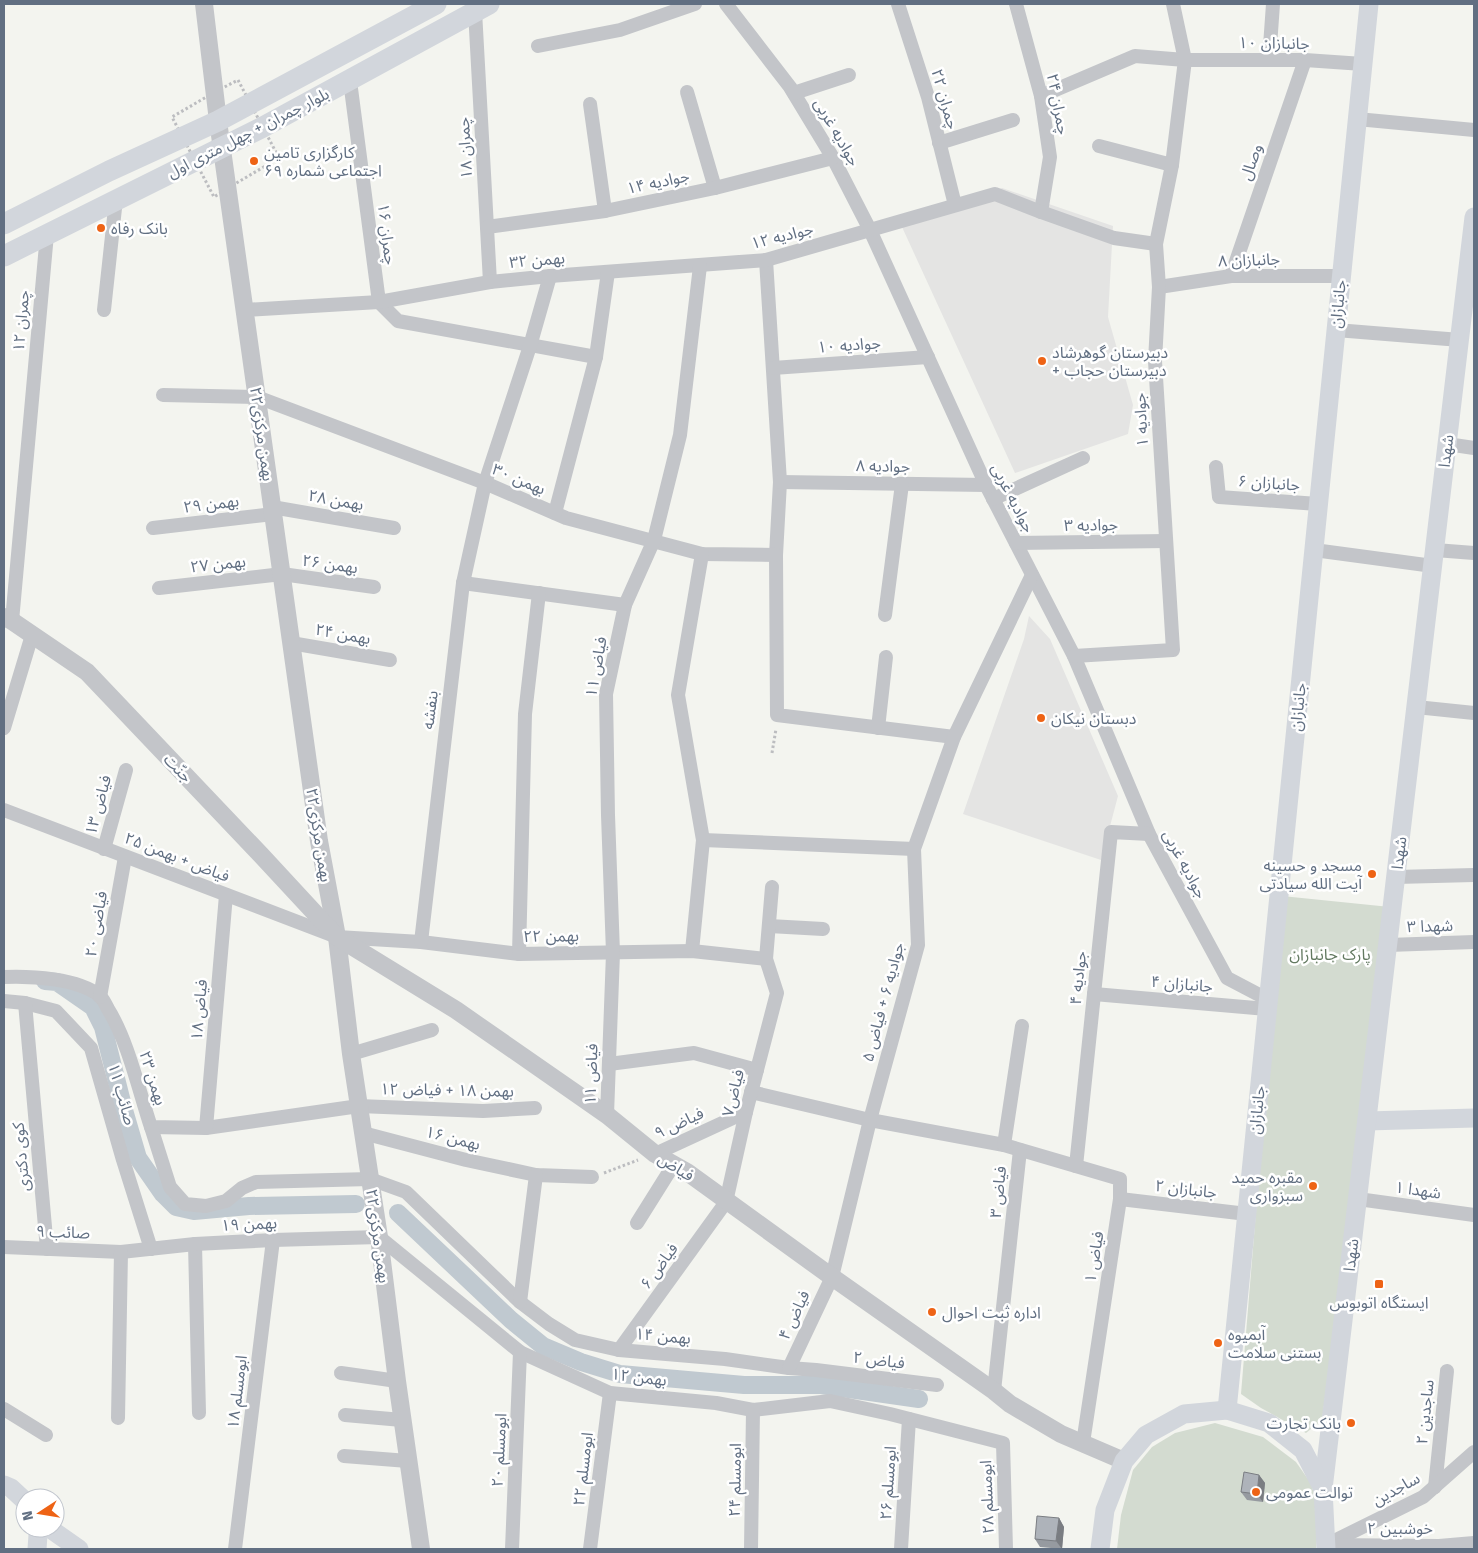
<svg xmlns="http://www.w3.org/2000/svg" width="1478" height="1553" font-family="'Fira Sans','Noto Sans Arabic',sans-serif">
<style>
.built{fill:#e4e4e3}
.green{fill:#d3dbd0}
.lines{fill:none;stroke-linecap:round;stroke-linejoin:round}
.canal{stroke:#c0c9d0;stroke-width:18}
.path{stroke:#bcbdc0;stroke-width:3;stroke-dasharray:2.5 2.5;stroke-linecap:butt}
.minor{stroke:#c3c5c9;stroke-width:14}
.tertiary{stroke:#c3c5c9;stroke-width:18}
.secondary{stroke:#d2d6dc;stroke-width:19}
.primary{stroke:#d2d6dc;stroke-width:21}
.wall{fill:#969aa0}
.shaded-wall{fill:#7a7d82}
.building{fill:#aeb3ba;stroke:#7a7d82}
.poi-dot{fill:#ee6315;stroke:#fff;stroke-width:2}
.labels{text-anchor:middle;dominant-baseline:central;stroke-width:5;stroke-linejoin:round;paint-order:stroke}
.street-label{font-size:16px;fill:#616f82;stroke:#fff}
.poi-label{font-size:16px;fill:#616f82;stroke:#fff;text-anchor:start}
.park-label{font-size:16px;fill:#627960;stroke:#fff}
</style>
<rect width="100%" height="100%" fill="#f3f4ef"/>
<g class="built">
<polygon points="1002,188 1113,226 1108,317 1133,405 1128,434 1015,473 902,227"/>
<polygon points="1029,616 1050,639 1118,796 1101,860 963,814 1024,639"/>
</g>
<g class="green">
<polygon points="1282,896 1390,907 1322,1420 1306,1433 1261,1408 1241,1394"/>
<polygon points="1215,1423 1263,1437 1296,1462 1310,1482 1320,1509 1316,1549 1117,1549 1121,1515 1133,1470 1152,1447 1175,1433"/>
</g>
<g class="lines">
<g class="canal">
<polyline points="45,981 57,982 93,1007 103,1027 124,1110 138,1158 163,1194 176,1207 194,1211 249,1206 356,1204"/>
<polyline points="398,1213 511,1320 543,1346 581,1362 620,1374 744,1385 821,1385 919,1399"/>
</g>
<g class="path">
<polygon points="238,80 279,158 228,188 214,197 172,117 215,92"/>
<polyline points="772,753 776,729"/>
<polyline points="604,1173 638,1160"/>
</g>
<g class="minor">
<polyline points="726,4 790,87 833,158 870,230 986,485 1074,656 1149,834 1227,978 1269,1000"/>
<polyline points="898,4 928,97 955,205"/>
<polyline points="1016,4 1041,96 1050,157 1041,212"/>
<polyline points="475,11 490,282"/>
<polyline points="538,46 620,30 695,4"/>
<polyline points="1269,60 1273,4"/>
<polyline points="350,81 379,302 398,321 596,357"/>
<polyline points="687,92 715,188"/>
<polyline points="794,93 849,75"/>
<polyline points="1041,96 1135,56 1185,60 1305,60 1363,64"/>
<polyline points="590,104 605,211"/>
<polyline points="1357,119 1474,130"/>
<polyline points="939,143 1013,120"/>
<polyline points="1099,146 1172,165"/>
<polyline points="487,227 605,211 715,188 833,158"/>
<polyline points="766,260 780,482 776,555 777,715 954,737"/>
<polyline points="1231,276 1305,60"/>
<polyline points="1159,287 1231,276 1341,276"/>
<polyline points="104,310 116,199"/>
<polyline points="245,310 379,302 490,282 550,276 766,260 995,194 1041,212 1114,238 1156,244"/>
<polyline points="1336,330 1460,340"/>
<polyline points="773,368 928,357"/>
<polyline points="163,395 257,397 485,483 566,518 702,554 776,555"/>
<polyline points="1447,444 1474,448"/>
<polyline points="1216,467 1219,497 1318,504"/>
<polyline points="780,482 986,485"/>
<polyline points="993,499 1083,458"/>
<polyline points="272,507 394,528"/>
<polyline points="555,513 596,357 608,272"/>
<polyline points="153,528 273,514"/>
<polyline points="1016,543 1166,541"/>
<polyline points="1314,550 1433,566"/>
<polyline points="1435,550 1474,553"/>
<polyline points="463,583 625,605"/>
<polyline points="159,588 282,574 374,587"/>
<polyline points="885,615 902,484"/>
<polyline points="12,621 47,234"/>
<polyline points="291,643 390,660"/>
<polyline points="1074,656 1173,650 1155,361 1159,287 1156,244 1172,165 1185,60 1173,4"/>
<polyline points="1416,707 1474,713"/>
<polyline points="4,728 32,635"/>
<polyline points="878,728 886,657"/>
<polyline points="4,810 337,937 421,942 519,954 692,951 766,959"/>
<polyline points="703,840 914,849"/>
<polyline points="104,849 126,770"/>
<polyline points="1396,877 1474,875"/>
<polyline points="769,926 823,929"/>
<polyline points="421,942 463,583 485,483 530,346 550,276"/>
<polyline points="1388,945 1474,942"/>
<polyline points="692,951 703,840 678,695 702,554"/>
<polyline points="519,954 525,714 539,593"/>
<path d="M4,977c27,-1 74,1 96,19 3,3 6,9 8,13 20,32 31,82 43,118l55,1 153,-22 124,5 52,-3"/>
<polyline points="1094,994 1267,1009"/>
<polyline points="100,997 125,857"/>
<polyline points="4,1001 25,1003 56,1011 91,1048 123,1160 151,1249"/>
<polyline points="25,1003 47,1249"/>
<polyline points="351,1054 432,1030"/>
<polyline points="609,1064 694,1053 757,1070"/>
<polyline points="751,1092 870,1120 1004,1145 1120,1179 1120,1199 1083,1443"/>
<polyline points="607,1115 613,953 608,815 606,694 625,605 654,540 680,435 700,266"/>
<polyline points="151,1127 170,1187 185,1204 206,1206 226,1201 242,1188 256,1182 370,1179 406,1192 520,1302 549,1324 575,1340 619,1350 725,1359 789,1368 816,1370 937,1385"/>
<polyline points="206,1128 226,895"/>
<polyline points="363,1133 466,1160 536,1175 592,1177"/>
<polyline points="1004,1145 1022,1026"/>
<polyline points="655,1154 746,1112"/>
<polyline points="1076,1166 1111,832 1149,834"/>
<polyline points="1120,1199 1247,1214"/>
<polyline points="1358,1199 1474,1215"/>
<polyline points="637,1223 674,1164"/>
<polyline points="195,1244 199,1413"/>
<polyline points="4,1247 121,1252 195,1244 273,1240 379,1237 520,1352 610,1393 716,1403 753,1410 830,1401 890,1414 1003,1443 1006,1549"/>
<polyline points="520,1302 536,1175"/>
<polyline points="619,1350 726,1202 746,1112 777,993 766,959 772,887"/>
<polyline points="789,1368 832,1277 870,1120 918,945 914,849 954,737 1032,575"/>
<polyline points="341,1373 397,1381"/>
<polyline points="994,1391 1020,1150"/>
<polyline points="4,1409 46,1435"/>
<polyline points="345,1415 402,1420"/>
<polyline points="118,1418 121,1252"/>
<polyline points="344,1456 408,1461"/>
<polyline points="1435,1487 1447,1371"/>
<polyline points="1326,1545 1423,1497 1474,1452"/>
<polyline points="1330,1545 1439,1546 1474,1543"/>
<polyline points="235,1549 273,1240"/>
<polyline points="512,1549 520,1352"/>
<polyline points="590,1549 610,1393"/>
<polyline points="751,1549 753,1410"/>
<polyline points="901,1549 909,1419"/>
</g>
<g class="tertiary">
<polyline points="204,4 218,121 319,841 337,937 351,1054 379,1237 397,1381 421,1549"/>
<polyline points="4,617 12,621 87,672 261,855 337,937 456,1010 607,1115 655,1154 687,1172 832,1277 994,1391 1010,1404 1061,1434 1124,1461"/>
</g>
<g class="secondary">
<polyline points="1367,1121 1474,1118"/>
<polyline points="1227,1410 1369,4"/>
<polyline points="4,1485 11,1488 25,1501"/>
<polyline points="1323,1489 1474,217"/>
<polyline points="37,1528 38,1535 37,1549"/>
<polyline points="49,1528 79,1549"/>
<polyline points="1100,1549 1105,1510 1124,1461 1146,1435 1184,1414 1227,1410 1269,1423 1303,1450 1323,1489 1326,1549"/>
</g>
<g class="primary">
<polyline points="4,224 109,171 218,121 436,4"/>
<polyline points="4,256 263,127 489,4"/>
</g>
</g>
<g class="wall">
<polygon points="1259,1475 1265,1483 1263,1502 1247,1500 1241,1492"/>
<polygon points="1059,1518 1064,1527 1062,1549 1040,1547 1035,1539"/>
</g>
<g class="shaded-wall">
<polygon points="1259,1475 1265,1483 1263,1502 1257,1494"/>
<polygon points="1059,1518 1064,1527 1062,1549 1056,1541"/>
</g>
<g class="building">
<polygon points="1244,1472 1259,1475 1257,1494 1241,1492"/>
<polygon points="1037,1516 1059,1518 1056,1541 1035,1539"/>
</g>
<g class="poi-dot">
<circle cx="254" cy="161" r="5"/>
<circle cx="101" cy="228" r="5"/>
<circle cx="1042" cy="361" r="5"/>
<circle cx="1041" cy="718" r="5"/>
<circle cx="1372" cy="874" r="5"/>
<circle cx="1313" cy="1186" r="5"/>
<rect x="1374" y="1279" width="10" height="10" rx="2.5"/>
<circle cx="932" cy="1312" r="5"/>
<circle cx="1218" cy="1343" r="5"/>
<circle cx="1351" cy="1423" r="5"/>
<circle cx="1256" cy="1492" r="5"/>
</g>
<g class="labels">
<g class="street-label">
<text transform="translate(1274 43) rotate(1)">جانبازان ۱۰</text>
<text transform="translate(945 99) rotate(74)">چمران ۲۲</text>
<text transform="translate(1058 104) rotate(79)">چمران ۲۴</text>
<text transform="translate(837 132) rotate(60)">جوادیه غربی</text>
<text transform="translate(248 133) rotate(-27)">بلوار چمران + چهل متری اول</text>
<text transform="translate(465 148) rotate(-93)">چمران ۱۸</text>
<text transform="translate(1251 162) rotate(-71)">وصال</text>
<text transform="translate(658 182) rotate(-12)">جوادیه ۱۴</text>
<text transform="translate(387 234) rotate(83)">چمران ۱۶</text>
<text transform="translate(782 236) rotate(-14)">جوادیه ۱۲</text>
<text transform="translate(537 260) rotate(-5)">بهمن ۳۲</text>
<text transform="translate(1249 260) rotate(-2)">جانبازان ۸</text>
<text transform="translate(1338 304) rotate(-84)">جانبازان</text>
<text transform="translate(21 321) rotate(-85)">چمران ۱۲</text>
<text transform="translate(849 345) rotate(-4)">جوادیه ۱۰</text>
<text transform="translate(1141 420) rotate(-93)">جوادیه ۱</text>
<text transform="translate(262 434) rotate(82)">۲۲بهمن مرکزی</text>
<text transform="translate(1446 451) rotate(-83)">شهدا</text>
<text transform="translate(883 466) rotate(1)">جوادیه ۸</text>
<text transform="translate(519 479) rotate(23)">بهمن ۳۰</text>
<text transform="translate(1269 483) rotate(4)">جانبازان ۶</text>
<text transform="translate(1013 498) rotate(63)">جوادیه غربی</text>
<text transform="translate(336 500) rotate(10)">بهمن ۲۸</text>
<text transform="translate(211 504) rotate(-7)">بهمن ۲۹</text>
<text transform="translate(1091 525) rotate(-1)">جوادیه ۳</text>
<text transform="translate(218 564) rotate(-6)">بهمن ۲۷</text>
<text transform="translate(330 564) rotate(8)">بهمن ۲۶</text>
<text transform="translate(343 634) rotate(10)">بهمن ۲۴</text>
<text transform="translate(596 667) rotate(-80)">فیاض ۱۱</text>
<text transform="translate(1298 707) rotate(-84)">جانبازان</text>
<text transform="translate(430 710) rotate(-83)">بنفشه</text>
<text transform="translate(178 768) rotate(46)">جنّت</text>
<text transform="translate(98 805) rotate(-75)">فیاض ۱۳</text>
<text transform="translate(319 835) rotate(81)">۲۲بهمن مرکزی</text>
<text transform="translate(1399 853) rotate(-83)">شهدا</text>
<text transform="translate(177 857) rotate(21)">فیاض + بهمن ۲۵</text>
<text transform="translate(1185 864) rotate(62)">جوادیه غربی</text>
<text transform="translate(96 924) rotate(-80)">فیاضی ۲۰</text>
<text transform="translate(1430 926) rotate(-2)">شهدا ۳</text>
<text transform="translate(551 936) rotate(-1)">بهمن ۲۲</text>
<text transform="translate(1078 978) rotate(-84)">جوادیه ۴</text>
<text transform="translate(1182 984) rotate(5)">جانبازان ۴</text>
<text transform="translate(883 1002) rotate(-75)">جوادیه ۶ + فیاض ۵</text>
<text transform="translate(199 1010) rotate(-85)">فیاض ۱۸</text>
<text transform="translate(591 1074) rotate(-88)">فیاض ۱۱</text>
<text transform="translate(153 1078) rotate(72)">بهمن ۲۳</text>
<text transform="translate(447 1090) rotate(1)">بهمن ۱۸ + فیاض ۱۲</text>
<text transform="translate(733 1093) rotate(-76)">فیاض۷</text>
<text transform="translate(122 1094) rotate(74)">صائب ۱۱</text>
<text transform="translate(1257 1110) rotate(-84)">جانبازان</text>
<text transform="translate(679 1123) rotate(-25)">فیاض ۹</text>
<text transform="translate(453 1138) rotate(14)">بهمن ۱۶</text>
<text transform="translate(21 1157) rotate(-95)">کوی دکتری</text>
<text transform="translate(676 1167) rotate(32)">فیاض</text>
<text transform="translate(1186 1189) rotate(7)">جانبازان ۲</text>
<text transform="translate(1418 1190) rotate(8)">شهدا ۱</text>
<text transform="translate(998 1192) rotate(-84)">فیاض ۳</text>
<text transform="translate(249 1224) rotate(-3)">بهمن ۱۹</text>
<text transform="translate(63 1232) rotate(2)">صائب ۹</text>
<text transform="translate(378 1236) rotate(82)">۲۲بهمن مرکزی</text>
<text transform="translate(1351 1255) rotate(-83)">شهدا</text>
<text transform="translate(1094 1257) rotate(-81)">فیاض ۱</text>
<text transform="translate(659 1266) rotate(-54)">فیاض ۶</text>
<text transform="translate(794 1315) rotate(-65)">فیاض ۴</text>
<text transform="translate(663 1336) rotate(5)">بهمن ۱۴</text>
<text transform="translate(879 1360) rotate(7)">فیاض ۲</text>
<text transform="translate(639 1377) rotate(7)">بهمن ۱۲</text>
<text transform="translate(237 1392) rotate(-83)">ابومسلم ۱۸</text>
<text transform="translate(1425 1412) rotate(-84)">ساجدین ۲</text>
<text transform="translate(499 1450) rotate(-87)">ابومسلم ۲۰</text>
<text transform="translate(583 1469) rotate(-83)">ابومسلم ۲۲</text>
<text transform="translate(735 1480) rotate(-89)">ابومسلم ۲۴</text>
<text transform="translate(888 1483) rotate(-86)">ابومسلم ۲۶</text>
<text transform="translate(1396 1489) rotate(-29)">ساجدین</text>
<text transform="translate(987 1497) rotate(-92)">ابومسلم ۲۸</text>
<text x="1400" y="1528">خوشبین ۲</text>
</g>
<g class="poi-label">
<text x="264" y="152">کارگزاری تامین<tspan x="264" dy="18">اجتماعی شماره ۶۹</tspan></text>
<text x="111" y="228">بانک رفاه</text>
<text x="1052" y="352">دبیرستان گوهرشاد<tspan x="1052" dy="18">+ دبیرستان حجاب</tspan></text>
<text x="1051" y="718">دبستان نیکان</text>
<text x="1362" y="865" text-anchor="end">مسجد و حسینه<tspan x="1362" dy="18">آیت الله سیادتی</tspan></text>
<text x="1303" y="1177" text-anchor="end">مقبره حمید<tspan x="1303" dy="18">سبزواری</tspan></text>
<text x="1379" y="1302" text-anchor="middle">ایستگاه اتوبوس</text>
<text x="942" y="1312">اداره ثبت احوال</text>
<text x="1228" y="1334">آبمیوه<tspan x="1228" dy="18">بستنی سلامت</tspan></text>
<text x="1341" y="1423" text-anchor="end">بانک تجارت</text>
<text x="1266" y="1492">توالت عمومی</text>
</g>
<g class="park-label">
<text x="1330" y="954">پارک جانبازان</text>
</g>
</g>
<rect width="1478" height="1553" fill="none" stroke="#616f82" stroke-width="10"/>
<g transform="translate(40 1513) rotate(258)"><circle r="24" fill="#ffffff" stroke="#c0c5cd"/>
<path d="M0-4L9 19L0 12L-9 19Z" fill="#ee6315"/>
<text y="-8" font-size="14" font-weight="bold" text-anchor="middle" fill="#616f82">N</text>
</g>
</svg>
